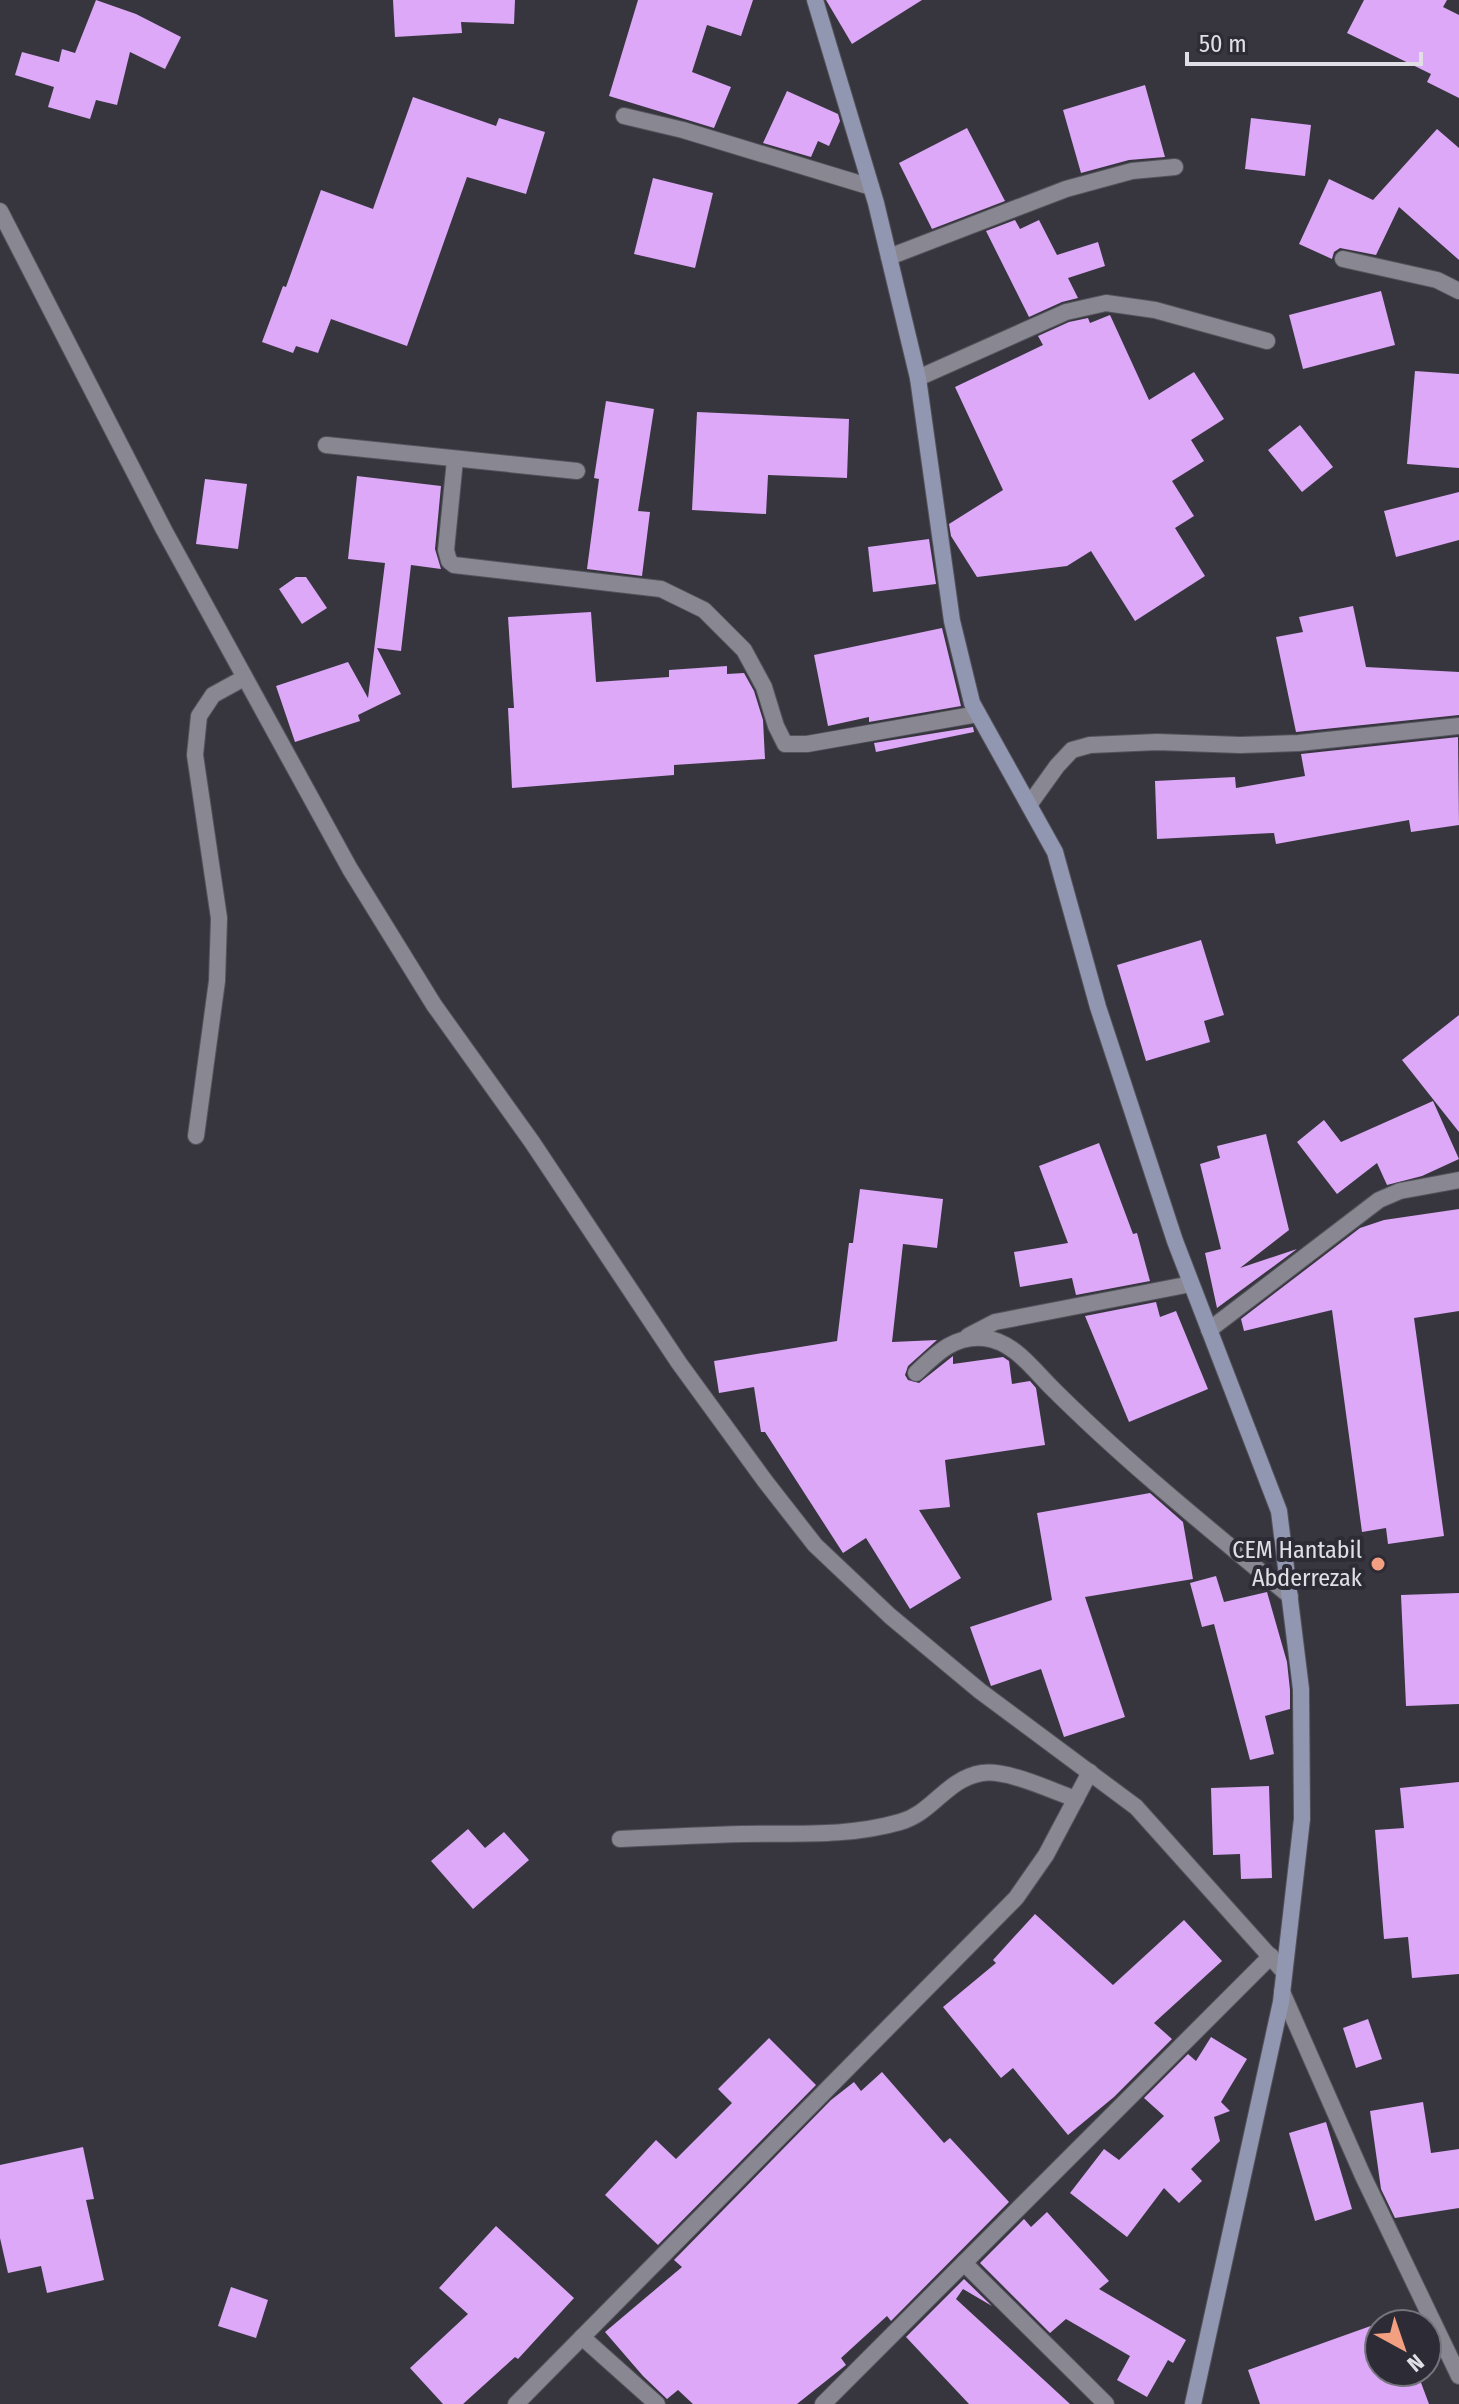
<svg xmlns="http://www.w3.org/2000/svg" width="1459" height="2404" font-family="'Fira Sans Condensed',sans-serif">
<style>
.building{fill:#dca8f7}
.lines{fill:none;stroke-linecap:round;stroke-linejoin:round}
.street-casing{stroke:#54535c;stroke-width:18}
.secondary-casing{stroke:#54535c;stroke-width:18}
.street{stroke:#898792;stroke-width:16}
.secondary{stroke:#9297b1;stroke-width:16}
.poi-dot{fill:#f3a082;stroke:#2d2b35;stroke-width:3}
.labels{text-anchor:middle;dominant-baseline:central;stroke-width:8;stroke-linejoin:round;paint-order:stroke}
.poi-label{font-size:24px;fill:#e0dfe6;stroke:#2d2b35;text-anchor:end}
</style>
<rect width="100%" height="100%" fill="#37363f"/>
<g class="building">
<polygon points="96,0 136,14 181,37 165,69 130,52 117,105 96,100 90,119 48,107 54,87 15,75 22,52 59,62 62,49 75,53"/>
<polygon points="393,0 515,0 514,24 461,22 462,33 395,37"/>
<polygon points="638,0 753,0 741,36 707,25 692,72 731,87 714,128 609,96"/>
<polygon points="826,0 922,0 852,44"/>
<polygon points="1364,0 1447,0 1443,7 1459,15 1459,98 1427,82 1431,74 1347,33"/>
<polygon points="1145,85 1165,157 1129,160 1081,173 1063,110"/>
<polygon points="787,91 838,114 840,121 829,146 818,141 811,157 763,143"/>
<polygon points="413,97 496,126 499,118 545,132 526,194 467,177 407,346 331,319 318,353 296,346 293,353 262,342 283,286 286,287 321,190 373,209"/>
<polygon points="1251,118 1311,125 1305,176 1245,169"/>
<polygon points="967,128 1005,201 932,229 899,163"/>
<polygon points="1437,129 1459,148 1459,260 1399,207 1376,255 1340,248 1334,252 1332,259 1299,244 1329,179 1373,200"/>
<polygon points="653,178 713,193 695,268 634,254"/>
<polygon points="1015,220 1020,229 1039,220 1057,255 1098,242 1105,266 1068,278 1078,298 1062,302 1029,317 986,231"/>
<polygon points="1381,291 1395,345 1303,369 1289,315"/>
<polygon points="1110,315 1149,400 1194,372 1224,419 1191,440 1204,461 1172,481 1194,516 1175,528 1205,576 1135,621 1091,551 1067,566 977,577 951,536 949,524 1003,490 955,387 1043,345 1038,336 1069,322 1088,318 1090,323"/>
<polygon points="1415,371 1459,374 1459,468 1407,464"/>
<polygon points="606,401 654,409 638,511 650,512 642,576 587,569 599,479 594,478"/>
<polygon points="697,412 849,419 847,478 768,475 766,514 692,510"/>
<polygon points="1300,425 1333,467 1302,492 1268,450"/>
<polygon points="357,476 441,486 435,549 441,569 411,565 401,651 377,648 401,694 358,715 360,721 295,742 276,686 348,662 368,698 385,563 348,559"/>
<polygon points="205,479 247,484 238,549 196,544"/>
<polygon points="1459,492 1459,540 1396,557 1384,511"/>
<polygon points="929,539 936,584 873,592 868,547"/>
<polygon points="296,577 306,577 327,608 302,624 279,589"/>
<polygon points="1353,606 1366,667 1459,672 1459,715 1296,732 1276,637 1303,632 1299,617"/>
<polygon points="591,612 596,682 669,677 669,670 727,666 727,674 744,673 754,691 763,720 765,759 674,765 674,775 512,788 508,708 514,708 508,617"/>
<polygon points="942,628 961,706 869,722 869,717 828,726 814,655"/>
<polygon points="973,727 974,732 876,752 874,743"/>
<polygon points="1458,737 1459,825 1411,832 1409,820 1276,844 1274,833 1157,839 1155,781 1235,777 1236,788 1305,776 1301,754"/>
<polygon points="1201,940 1224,1015 1204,1021 1210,1042 1146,1061 1117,965"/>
<polygon points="1459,1015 1459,1132 1402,1060"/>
<polygon points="1433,1101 1459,1159 1422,1176 1387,1185 1377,1163 1337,1194 1297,1142 1324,1120 1341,1142"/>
<polygon points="1266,1134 1289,1230 1240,1268 1297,1249 1217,1308 1205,1253 1221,1249 1200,1164 1220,1158 1217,1146"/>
<polygon points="1099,1143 1133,1234 1137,1233 1150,1281 1076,1295 1072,1278 1020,1287 1014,1252 1068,1243 1039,1166"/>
<polygon points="860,1189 943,1199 937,1248 903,1244 892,1342 937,1340 908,1366 905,1375 908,1380 919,1383 953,1356 953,1364 1003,1357 1009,1361 1012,1384 1030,1381 1036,1388 1045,1445 945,1460 950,1507 919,1510 961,1578 910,1609 866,1538 843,1553 765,1432 761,1432 754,1387 719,1393 714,1361 837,1341 849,1243 853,1243"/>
<polygon points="1459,1209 1459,1311 1414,1318 1444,1536 1388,1544 1386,1528 1362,1532 1332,1310 1244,1331 1241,1319 1360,1228 1384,1220"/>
<polygon points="1156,1302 1160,1317 1176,1311 1208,1389 1129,1422 1085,1316"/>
<polygon points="1150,1493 1183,1522 1193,1579 1085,1597 1125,1717 1064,1737 1041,1669 991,1686 970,1627 1052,1600 1037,1513"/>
<polygon points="1216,1576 1224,1602 1267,1592 1287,1662 1290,1690 1290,1709 1265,1716 1274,1754 1250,1760 1214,1624 1202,1627 1190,1583"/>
<polygon points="1459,1593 1459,1704 1406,1706 1401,1595"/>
<polygon points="1459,1782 1459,1974 1412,1978 1408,1937 1384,1939 1375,1830 1404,1828 1400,1788"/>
<polygon points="1269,1786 1272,1878 1241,1879 1240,1854 1213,1855 1211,1788"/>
<polygon points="468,1829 485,1848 504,1832 529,1860 473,1909 431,1861"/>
<polygon points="1035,1914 1113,1985 1184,1920 1222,1961 1154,2023 1172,2039 1114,2097 1068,2135 1013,2068 1001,2078 943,2007 996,1963 993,1960"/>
<polygon points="1368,2019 1382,2059 1356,2068 1343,2028"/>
<polygon points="1211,2037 1247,2059 1221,2102 1230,2111 1214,2117 1220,2141 1191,2169 1202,2181 1179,2203 1164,2188 1127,2237 1070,2193 1104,2149 1119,2160 1164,2116 1144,2098 1188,2054 1196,2061"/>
<polygon points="769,2038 816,2085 658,2245 605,2195 656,2140 676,2159 732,2103 718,2089"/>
<polygon points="882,2072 944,2143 950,2138 1009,2202 891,2321 887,2316 841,2358 846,2365 797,2404 693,2404 678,2390 667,2399 643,2376 605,2332 682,2267 674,2260 831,2100 854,2082 861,2091"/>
<polygon points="1423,2102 1431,2153 1459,2149 1459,2208 1395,2218 1381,2189 1370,2111"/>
<polygon points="1326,2122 1352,2209 1315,2221 1289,2133"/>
<polygon points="83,2147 94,2199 86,2200 104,2280 47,2293 41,2266 8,2273 0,2238 0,2165"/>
<polygon points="1047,2212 1109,2281 1099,2289 1186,2340 1173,2363 1168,2360 1147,2397 1117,2380 1130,2356 1066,2319 1050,2333 980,2263 1024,2219 1031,2227"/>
<polygon points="496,2226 574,2298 518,2359 515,2357 463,2404 443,2404 410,2368 468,2314 439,2288"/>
<polygon points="964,2279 992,2306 963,2289 956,2299 1070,2404 969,2404 906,2337"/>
<polygon points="231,2287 268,2300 256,2338 218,2326"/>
<polygon points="1379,2323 1379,2372 1417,2372 1429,2404 1260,2404 1248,2370"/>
</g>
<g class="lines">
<defs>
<g id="street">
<polyline points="624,116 683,130 871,187"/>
<polyline points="0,211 164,530 350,869 434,1005 532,1142 679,1363 765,1481 815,1545 890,1616 980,1691 1136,1807 1284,1972"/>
<polyline points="889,257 1066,189 1132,171 1175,167"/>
<polyline points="1343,259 1437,280 1459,291"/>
<polyline points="918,378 1066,312 1106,303 1155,310 1267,341"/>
<polyline points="326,445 577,471"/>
<polyline points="455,460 446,550 449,561 454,565 661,589 704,610 744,650 764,687 776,726 785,744 807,744 978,714"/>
<polyline points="1029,805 1057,766 1072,750 1090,745 1157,742 1240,745 1299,743 1459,726"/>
<polyline points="196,1136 217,981 219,918 195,755 199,716 213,695 244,678"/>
<polyline points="1209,1330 1379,1200 1400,1191 1459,1180"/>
<polyline points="968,1336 995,1322 1191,1284"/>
<path d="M916,1373c20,-19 38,-38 68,-35 29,3 48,30 67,49 75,75 157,141 239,209"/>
<path d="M620,1839c41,-2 82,-4 122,-5 54,-1 106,3 158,-12 33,-9 46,-43 82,-49 25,-4 70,18 94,26"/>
<polyline points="1282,1992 1363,2176 1459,2376"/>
<polyline points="964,2263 1106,2404"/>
<polyline points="582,2337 657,2404"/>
<polyline points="516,2404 1016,1898 1046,1855 1090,1772"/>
<polyline points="823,2404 1271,1956"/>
</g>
<polyline id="secondary" points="815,0 876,203 918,378 952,621 972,703 1055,852 1098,1007 1175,1241 1279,1511 1301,1689 1302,1819 1281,2002 1193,2404"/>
</defs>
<use href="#street" class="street-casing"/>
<use href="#secondary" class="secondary-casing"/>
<use href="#street" class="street"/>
<use href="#secondary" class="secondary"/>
</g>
<circle class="poi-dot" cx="1378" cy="1564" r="8"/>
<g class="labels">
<g class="poi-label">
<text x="1362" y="1550">CEM Hantabil<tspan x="1362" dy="28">Abderrezak</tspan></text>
</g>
</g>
<g transform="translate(1403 2348) rotate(140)"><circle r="38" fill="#2d2b35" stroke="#75737c" stroke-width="2"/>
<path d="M0-6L14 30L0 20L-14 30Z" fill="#f3a082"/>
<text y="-12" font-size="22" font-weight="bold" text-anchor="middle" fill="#e0dfe6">N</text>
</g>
<path d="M1187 52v12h234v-12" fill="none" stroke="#e0dfe6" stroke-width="4"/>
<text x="1199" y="52" font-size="24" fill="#e0dfe6" stroke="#2d2b35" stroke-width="6" paint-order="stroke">50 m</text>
</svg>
